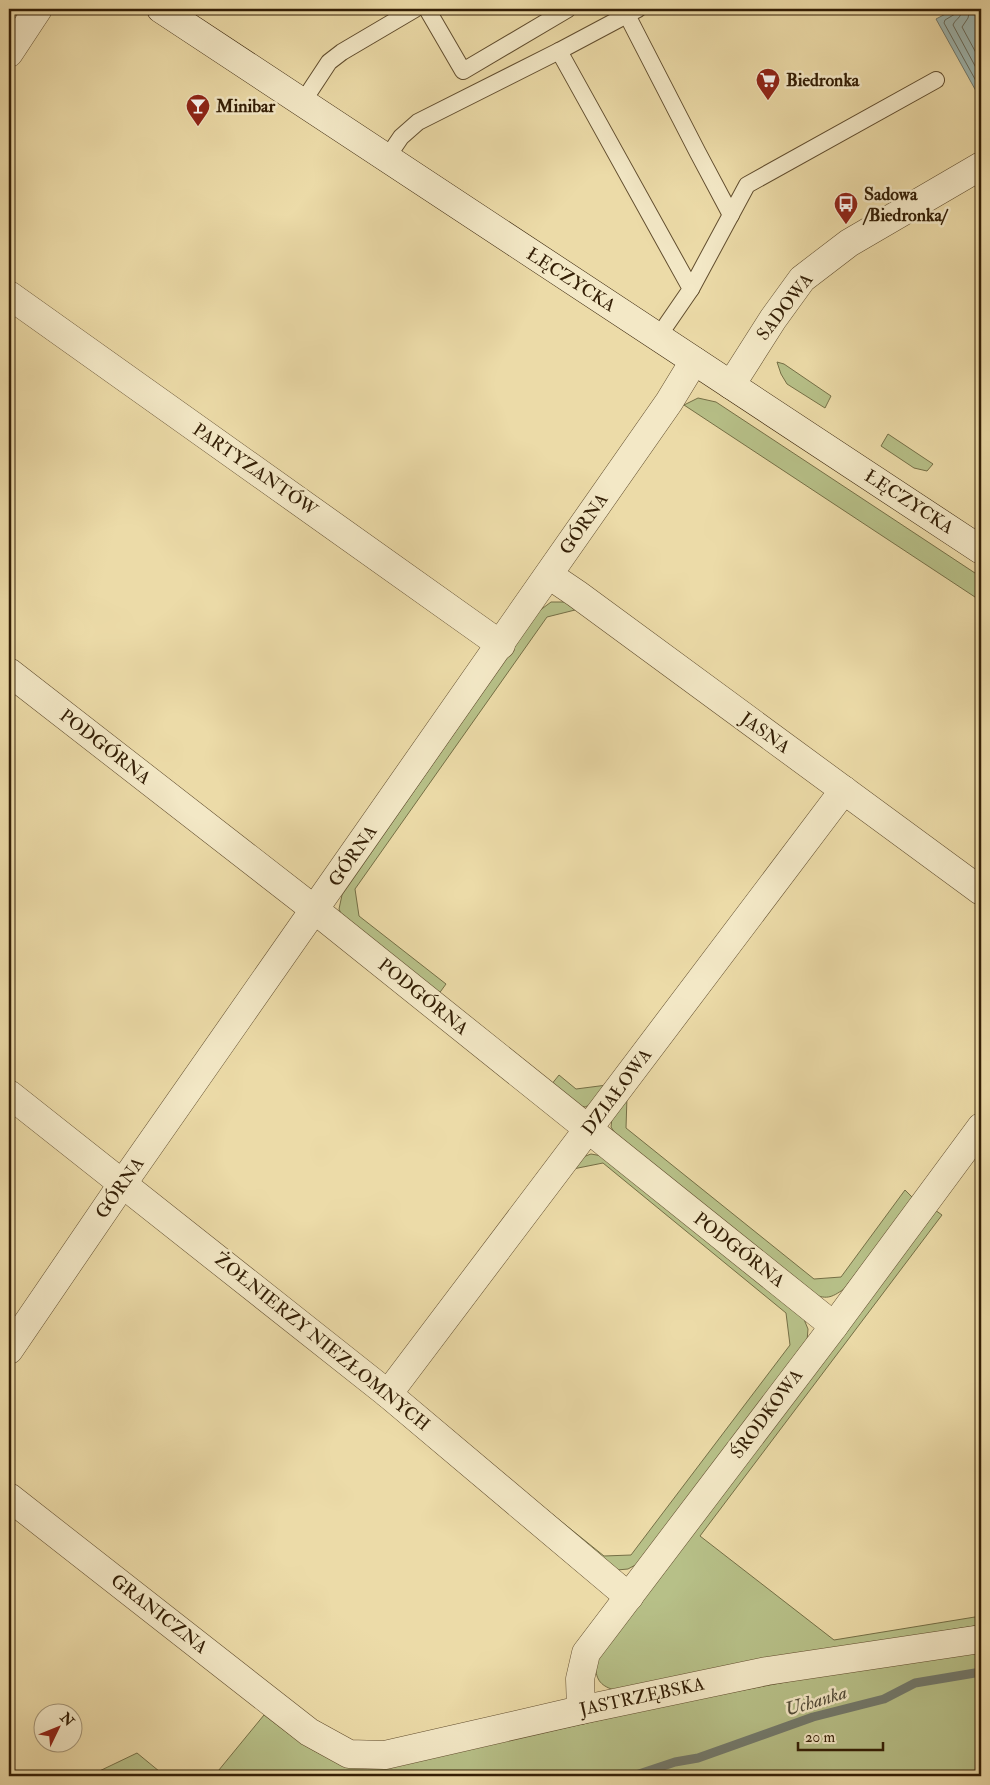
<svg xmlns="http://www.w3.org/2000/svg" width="990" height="1785" font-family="'IM FELL Double Pica',serif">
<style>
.green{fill:#b7c088;stroke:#756f46}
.water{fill:#9eb8b3;stroke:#737a6d}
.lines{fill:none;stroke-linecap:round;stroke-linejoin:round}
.shore{stroke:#686b5c;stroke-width:1}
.stream{stroke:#737a6d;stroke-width:9}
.lane-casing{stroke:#614d2e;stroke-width:18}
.street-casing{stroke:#614d2e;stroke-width:29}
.secondary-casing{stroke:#331e05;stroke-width:29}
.lane{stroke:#f3e8c6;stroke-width:16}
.street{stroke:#f3e8c6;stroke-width:28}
.secondary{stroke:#f3e8c6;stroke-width:28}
.labels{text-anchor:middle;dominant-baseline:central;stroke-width:5;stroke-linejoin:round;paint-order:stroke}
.poi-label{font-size:18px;font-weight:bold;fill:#331e05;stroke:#f3e8c6;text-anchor:start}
.street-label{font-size:18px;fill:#331e05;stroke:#f3e8c6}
.water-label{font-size:19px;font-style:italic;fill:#534c39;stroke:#f3e8c6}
</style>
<rect width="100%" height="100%" fill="#ecdba8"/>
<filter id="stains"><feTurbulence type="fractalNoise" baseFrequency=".004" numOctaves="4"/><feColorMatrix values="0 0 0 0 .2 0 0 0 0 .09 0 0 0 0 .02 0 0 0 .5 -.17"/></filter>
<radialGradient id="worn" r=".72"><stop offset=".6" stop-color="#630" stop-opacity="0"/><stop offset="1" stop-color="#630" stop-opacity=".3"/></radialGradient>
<g class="green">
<polygon points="777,362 784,364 831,396 825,408 787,384 781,374"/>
<polygon points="698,398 716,402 981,577 981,601 684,405"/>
<polygon points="888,434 933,464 927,471 914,468 881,446"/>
<polygon points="551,602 565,602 575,610 547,617 355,889 359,916 446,984 438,995 345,922 339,909 342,895 539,611"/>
<polygon points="559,1075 576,1089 607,1085 594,1103 585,1107 576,1105 551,1085"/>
<path d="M627,1096l-1,32 188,151 27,-2 64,-87 8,8 -69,91c-13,9 -18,11 -33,4l-193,-155 -7,-11 1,-9z"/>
<polygon points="591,1154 602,1156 803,1317 808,1329 807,1341 639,1563 628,1569 617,1570 410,1399 604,1556 631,1555 790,1345 786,1313 603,1163 573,1169 580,1158"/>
<path d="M935,1210l7,5 -242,321 134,104 147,-24v9l-131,21 -236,44c-15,-5 -18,-11 -19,-27z"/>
<path d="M981,1652v124h-767l50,-61c33,25 63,51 106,53 9,1 19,-2 27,-3l294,-65 142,-27z"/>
<polygon points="137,1753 165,1776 89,1776"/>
</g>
<polygon class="water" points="955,9 981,9 981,100 936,19"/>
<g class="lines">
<g class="shore">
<polyline points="956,9 955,14 945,20 944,23 981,90"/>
<path d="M962,9c0,9 -7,10 -9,16l28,52"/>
<polyline points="970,9 968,18 962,27 981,62"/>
</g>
<polyline class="stream" points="633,1776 675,1762 698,1758 813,1717 884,1699 915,1683 981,1672"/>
<defs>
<g id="lane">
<polyline points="427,9 463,71 568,9"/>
<polyline points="627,15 698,153 731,215"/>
<polyline points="559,51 638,9"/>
<polyline points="302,103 329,62 342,52 415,9"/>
<polyline points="386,159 401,137 418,122 559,51 691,289 658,337"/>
<polyline points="691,289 747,185 936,80"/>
</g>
<g id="street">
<polyline points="9,53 38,9"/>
<polyline points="9,295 501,645"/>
<polyline points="731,385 773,319 802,279 849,243 981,166"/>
<polyline points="549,575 577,594 981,891"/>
<polyline points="9,672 315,910 834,1326"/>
<polyline points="9,1094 388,1394 629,1597"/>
<polyline points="9,1350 123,1183 669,402 694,361"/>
<polyline points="388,1394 844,790"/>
<polyline points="9,1497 309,1732 349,1754 385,1755 581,1710 767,1671 981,1639"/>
<polyline points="581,1710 580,1679 586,1653 834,1326 981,1127"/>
</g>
<polyline id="secondary" points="161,9 981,550"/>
</defs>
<use href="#lane" class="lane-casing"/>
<use href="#street" class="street-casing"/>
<use href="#secondary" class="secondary-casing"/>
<use href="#lane" class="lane"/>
<use href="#street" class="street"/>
<use href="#secondary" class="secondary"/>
</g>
<defs>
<symbol id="supermarket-pin" viewBox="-11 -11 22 30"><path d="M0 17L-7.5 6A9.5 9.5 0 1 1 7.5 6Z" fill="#8f2418" stroke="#f3e8c6"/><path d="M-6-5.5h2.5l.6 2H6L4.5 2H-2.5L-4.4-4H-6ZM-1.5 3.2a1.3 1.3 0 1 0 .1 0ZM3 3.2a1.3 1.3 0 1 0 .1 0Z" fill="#fff"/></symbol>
<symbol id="bar-pin" viewBox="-11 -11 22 30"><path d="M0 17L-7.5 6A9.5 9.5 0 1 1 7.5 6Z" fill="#8f2418" stroke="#f3e8c6"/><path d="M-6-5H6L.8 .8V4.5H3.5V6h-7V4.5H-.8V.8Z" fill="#fff"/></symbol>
<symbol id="bus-pin" viewBox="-11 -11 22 30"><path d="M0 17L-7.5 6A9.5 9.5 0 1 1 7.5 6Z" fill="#8f2418" stroke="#f3e8c6"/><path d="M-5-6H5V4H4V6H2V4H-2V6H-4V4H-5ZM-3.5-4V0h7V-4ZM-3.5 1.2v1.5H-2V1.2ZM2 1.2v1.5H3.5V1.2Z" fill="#fff"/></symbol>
</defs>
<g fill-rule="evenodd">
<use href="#supermarket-pin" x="754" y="66" width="28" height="38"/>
<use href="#bar-pin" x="184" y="92" width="28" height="38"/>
<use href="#bus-pin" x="832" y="190" width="28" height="38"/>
</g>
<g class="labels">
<g class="poi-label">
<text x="786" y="80">Biedronka</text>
<text x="216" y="106">Minibar</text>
<text x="864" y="194">Sadowa<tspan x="864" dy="21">/Biedronka/</tspan></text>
</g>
<g class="street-label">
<text transform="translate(571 280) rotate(33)">ŁĘCZYCKA</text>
<text transform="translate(785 307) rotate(-52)">SADOWA</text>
<text transform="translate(255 470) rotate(35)">PARTYZANTÓW</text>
<text transform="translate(909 502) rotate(33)">ŁĘCZYCKA</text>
<text transform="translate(584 524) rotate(-55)">GÓRNA</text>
<text transform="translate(765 733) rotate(36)">JASNA</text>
<text transform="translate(105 747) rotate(38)">PODGÓRNA</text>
<text transform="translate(353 856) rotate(-55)">GÓRNA</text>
<text transform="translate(423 997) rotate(39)">PODGÓRNA</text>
<text transform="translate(617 1092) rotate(-53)">DZIAŁOWA</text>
<text transform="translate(120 1188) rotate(-55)">GÓRNA</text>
<text transform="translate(739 1250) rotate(38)">PODGÓRNA</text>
<text transform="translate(322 1342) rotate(39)">ŻOŁNIERZY NIEZŁOMNYCH</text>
<text transform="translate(767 1414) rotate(-53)">ŚRODKOWA</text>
<text transform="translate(159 1614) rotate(38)">GRANICZNA</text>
<text transform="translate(642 1697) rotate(-12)">JASTRZĘBSKA</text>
</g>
<g class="water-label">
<text transform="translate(816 1701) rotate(-17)">Uchanka</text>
</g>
</g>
<rect width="990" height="1785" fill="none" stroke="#ecdba8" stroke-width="30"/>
<rect x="10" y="10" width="970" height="1765" fill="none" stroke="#331e05" stroke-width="2.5"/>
<rect x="15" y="15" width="960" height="1755" fill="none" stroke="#331e05"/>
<g transform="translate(58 1728) rotate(47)"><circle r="24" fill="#f3e8c6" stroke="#a69779"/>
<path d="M0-4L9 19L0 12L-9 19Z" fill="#8f2418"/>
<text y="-8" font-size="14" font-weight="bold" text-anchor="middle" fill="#331e05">N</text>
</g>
<path d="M798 1742v8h85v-8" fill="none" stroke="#331e05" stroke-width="2.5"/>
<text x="805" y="1742" font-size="15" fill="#331e05" stroke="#f3e8c6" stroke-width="4" paint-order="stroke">20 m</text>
<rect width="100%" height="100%" filter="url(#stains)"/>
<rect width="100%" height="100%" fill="url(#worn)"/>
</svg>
